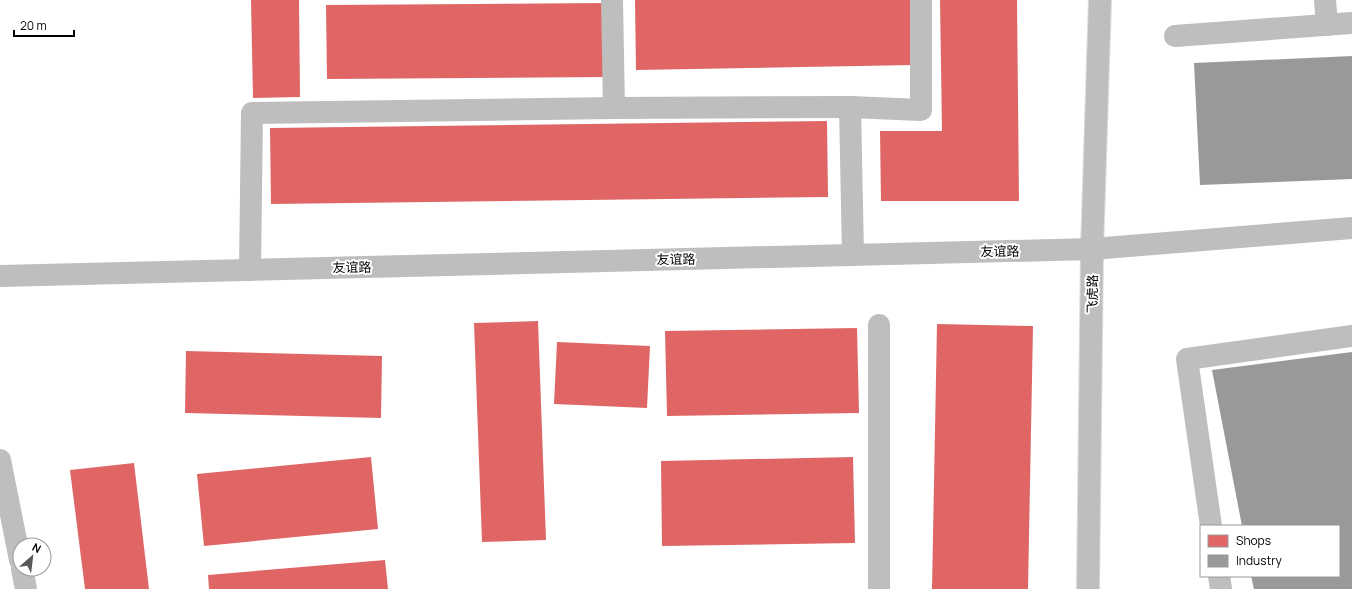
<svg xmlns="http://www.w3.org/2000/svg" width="1352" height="589" font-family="Manrope,'Noto Sans SC',sans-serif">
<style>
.shops{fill:#e06666}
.industry{fill:#999}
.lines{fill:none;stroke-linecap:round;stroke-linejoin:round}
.major-casing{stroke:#dbdbdb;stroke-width:24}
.minor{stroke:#bebebe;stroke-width:22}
.major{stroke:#bebebe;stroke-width:22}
.labels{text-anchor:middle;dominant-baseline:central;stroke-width:4;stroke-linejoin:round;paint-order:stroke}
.street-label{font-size:13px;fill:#000;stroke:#fff}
</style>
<rect width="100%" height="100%" fill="#fff"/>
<g class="shops">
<polygon points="251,0 299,0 300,97 253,98"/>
<polygon points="635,0 911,0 913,65 636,70"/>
<polygon points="940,0 1017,0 1019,201 881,201 880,131 942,131"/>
<polygon points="606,3 607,77 327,79 326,5"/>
<polygon points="827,121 828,197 271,204 270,128"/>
<polygon points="538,321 546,540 482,542 474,323"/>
<polygon points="937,324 1033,326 1028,589 932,589"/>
<polygon points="857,328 859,413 667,416 665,331"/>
<polygon points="557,342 650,346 647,408 554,404"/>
<polygon points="186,351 382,356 381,418 185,413"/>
<polygon points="371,457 378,529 204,546 197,474"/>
<polygon points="853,457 855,543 662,546 661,461"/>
<polygon points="134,463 149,589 85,589 70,470"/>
<polygon points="385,560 388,589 209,589 208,575"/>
</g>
<g class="industry">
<polygon points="1352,56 1352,179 1200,185 1194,63"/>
<polygon points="1352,352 1352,589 1254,589 1251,576 1339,576 1339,526 1242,526 1212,370"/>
</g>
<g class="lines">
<defs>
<polyline id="major" points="1088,589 1092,249 1100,0"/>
</defs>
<use href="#major" class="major-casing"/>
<g class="minor">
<polyline points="612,0 614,108"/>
<polyline points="1325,0 1327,25"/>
<polyline points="1175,36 1352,23"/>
<polyline points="853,255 850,107 921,110 921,0"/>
<polyline points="250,270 252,113 614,108 850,107"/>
<polyline points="0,276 1092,249 1352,228"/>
<polyline points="879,325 879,589"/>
<polyline points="0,460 20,560"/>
<polyline points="1211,526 1187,359 1352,336"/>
<polyline points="22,569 26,589"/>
<polyline points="1219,576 1221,589"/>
</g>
<use href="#major" class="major"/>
</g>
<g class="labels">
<g class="street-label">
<text transform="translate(1000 251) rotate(-1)">友谊路</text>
<text transform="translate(676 259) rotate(-1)">友谊路</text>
<text transform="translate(352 267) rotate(-1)">友谊路</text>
<text transform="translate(1092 294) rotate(-89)">飞虎路</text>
</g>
</g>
<rect x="1200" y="525" width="140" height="52" fill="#ffffff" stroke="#999999"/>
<rect x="1208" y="535" width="20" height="12" fill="#e06666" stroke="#999999"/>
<text x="1236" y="545" font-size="12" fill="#000000">Shops</text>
<rect x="1208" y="555" width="20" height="12" fill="#999999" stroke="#999999"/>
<text x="1236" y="565" font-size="12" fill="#000000">Industry</text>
<g transform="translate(32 557) rotate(28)"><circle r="19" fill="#ffffff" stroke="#999999"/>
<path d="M0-3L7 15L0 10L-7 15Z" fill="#595959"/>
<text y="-6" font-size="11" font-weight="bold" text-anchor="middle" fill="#000000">N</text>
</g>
<path d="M14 30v6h60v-6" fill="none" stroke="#000000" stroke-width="2"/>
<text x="20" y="30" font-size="12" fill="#000000" stroke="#ffffff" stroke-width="3" paint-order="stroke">20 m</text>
</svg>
